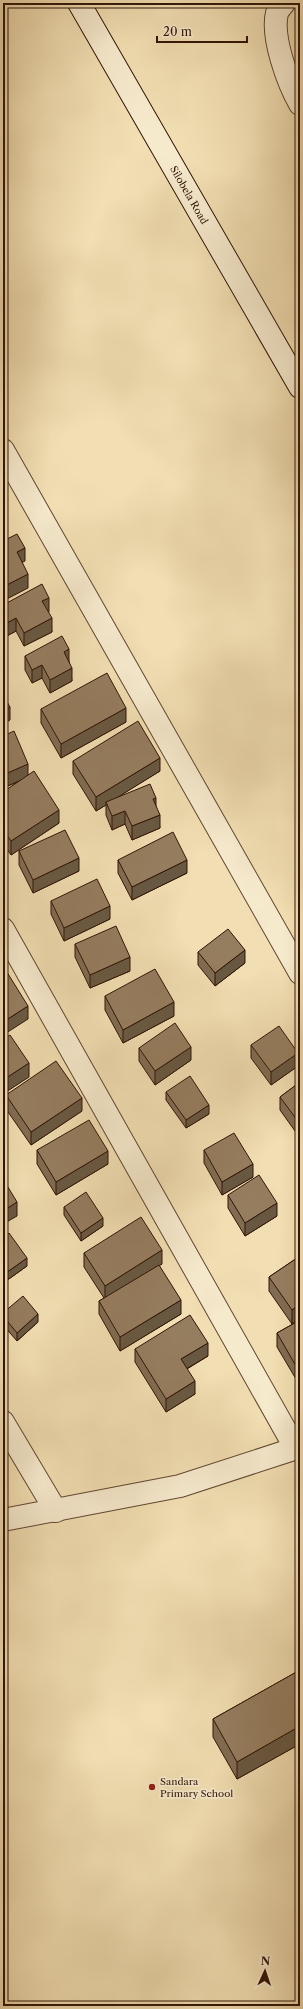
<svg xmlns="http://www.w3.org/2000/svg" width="303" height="2009" font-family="'Libre Caslon Text',serif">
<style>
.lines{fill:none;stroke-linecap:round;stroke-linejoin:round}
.street-casing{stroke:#614631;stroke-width:24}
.secondary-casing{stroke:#311406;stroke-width:24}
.street{stroke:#f6eacd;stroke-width:22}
.secondary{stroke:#f6eacd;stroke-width:22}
.wall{fill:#806c52;stroke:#311406}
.shaded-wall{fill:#685842;stroke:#311406}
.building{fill:#957d5f;stroke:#311406}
.poi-dot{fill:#8f2418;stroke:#f6eacd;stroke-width:1.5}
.labels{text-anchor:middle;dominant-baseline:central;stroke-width:3.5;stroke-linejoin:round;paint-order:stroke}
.street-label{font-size:10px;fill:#311406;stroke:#f6eacd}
.poi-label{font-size:10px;fill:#311406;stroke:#f6eacd;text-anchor:start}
</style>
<rect width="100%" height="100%" fill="#f1deb2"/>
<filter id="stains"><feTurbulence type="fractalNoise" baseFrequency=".005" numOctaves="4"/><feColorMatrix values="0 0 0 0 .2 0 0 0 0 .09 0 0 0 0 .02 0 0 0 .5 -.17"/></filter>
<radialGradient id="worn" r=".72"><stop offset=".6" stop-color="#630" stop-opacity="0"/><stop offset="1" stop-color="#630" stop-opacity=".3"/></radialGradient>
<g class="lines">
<defs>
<g id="street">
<path d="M284,3c-2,3 -6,7 -7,10 -6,24 11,70 23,91"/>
<polyline points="3,450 300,973"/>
<polyline points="3,929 296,1449"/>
<polyline points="3,1422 56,1511"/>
<polyline points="3,1520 180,1486 300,1447"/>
</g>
<polyline id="secondary" points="79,3 300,387"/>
</defs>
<use href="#street" class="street-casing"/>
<use href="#secondary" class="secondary-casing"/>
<use href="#street" class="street"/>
<use href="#secondary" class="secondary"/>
</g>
<g class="wall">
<polygon points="3,605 49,612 48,612 52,632 24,646 16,631 5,637 3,634"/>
<polygon points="25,656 69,661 72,681 50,693 42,678 32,683 25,670"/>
<polygon points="41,709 126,722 61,758 41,723"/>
<polygon points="3,736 59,823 11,855 3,843 3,792 20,781 3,788"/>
<polygon points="73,761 160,771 119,796 156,806 160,828 132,840 125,824 112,830 106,815 106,805 96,811 73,774"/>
<polygon points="19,851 79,871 33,893 19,865"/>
<polygon points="118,860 187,873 132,900 118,873"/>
<polygon points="51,901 110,919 64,941 51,914"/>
<polygon points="75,944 130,971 90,988 75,957"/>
<polygon points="198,952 245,963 215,986 198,965"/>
<polygon points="105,996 174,1016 123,1043 105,1010"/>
<polygon points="251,1045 298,1066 271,1085 251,1058"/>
<polygon points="139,1048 191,1060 155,1085 139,1061"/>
<polygon points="300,1082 300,1138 280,1110 280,1097"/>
<polygon points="166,1092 209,1114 186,1128 166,1100"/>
<polygon points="6,1095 82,1111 31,1145 6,1109"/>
<polygon points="37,1150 108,1164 56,1195 37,1164"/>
<polygon points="204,1150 253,1177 222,1195 204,1163"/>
<polygon points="228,1195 277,1216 245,1236 228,1208"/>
<polygon points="64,1207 103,1226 81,1241 64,1215"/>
<polygon points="3,1238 27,1266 6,1281 3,1278"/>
<polygon points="84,1253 162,1264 159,1265 181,1314 120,1351 99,1314 99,1301 104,1298 84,1267"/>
<polygon points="297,1258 292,1324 269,1291 269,1277"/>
<polygon points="3,1313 38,1322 17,1341 3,1325"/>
<polygon points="300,1320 296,1379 277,1347 277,1333"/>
<polygon points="135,1349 208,1356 187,1369 195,1394 166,1412 135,1362"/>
<polygon points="300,1670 300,1744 237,1779 213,1737 213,1719"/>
</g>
<g class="shaded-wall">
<polygon points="25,548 25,561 17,565 17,552"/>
<polygon points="28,574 28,588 3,601 3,587"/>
<polygon points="49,598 49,612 42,615 42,601"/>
<polygon points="16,618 16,631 5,637 5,624"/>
<polygon points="52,618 52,632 24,646 24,633"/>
<polygon points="69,649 69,663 64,652"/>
<polygon points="42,665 42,678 32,683 32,670"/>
<polygon points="72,668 72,681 50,693 50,680"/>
<polygon points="10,707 10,720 3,724 3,711"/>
<polygon points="126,708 126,722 61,758 61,744"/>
<polygon points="160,758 160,771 107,804 106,802 106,805 96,811 96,797"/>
<polygon points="28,764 28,777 3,788 3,775"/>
<polygon points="156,798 156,811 153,799"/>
<polygon points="59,810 59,823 11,855 11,841"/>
<polygon points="125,811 125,824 112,830 112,816"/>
<polygon points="160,815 160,828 132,840 132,826"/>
<polygon points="79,858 79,871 33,893 33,880"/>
<polygon points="187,860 187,873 132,900 132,887"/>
<polygon points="110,906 110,919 64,941 64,928"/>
<polygon points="245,950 245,963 215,986 215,973"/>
<polygon points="130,957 130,971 90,988 90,975"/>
<polygon points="174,1002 174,1016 123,1043 123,1030"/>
<polygon points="28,1006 28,1019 3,1035 3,1022"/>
<polygon points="191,1047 191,1060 155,1085 155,1071"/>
<polygon points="298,1053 298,1066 271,1085 271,1072"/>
<polygon points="29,1063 29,1077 3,1094 3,1080"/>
<polygon points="82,1098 82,1111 31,1145 31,1132"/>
<polygon points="209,1105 209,1114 186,1128 186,1120"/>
<polygon points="108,1151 108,1164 56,1195 56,1182"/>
<polygon points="253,1164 253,1177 222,1195 222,1182"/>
<polygon points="17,1202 17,1216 3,1224 3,1211"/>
<polygon points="277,1203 277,1216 245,1236 245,1223"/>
<polygon points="103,1218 103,1226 81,1241 81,1233"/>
<polygon points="162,1250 162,1264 105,1299 105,1286"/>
<polygon points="27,1258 27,1266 6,1281 6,1273"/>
<polygon points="181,1300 181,1314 120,1351 120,1337"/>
<polygon points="300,1304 300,1318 292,1324 292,1310"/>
<polygon points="38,1314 38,1322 17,1341 17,1333"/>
<polygon points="208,1343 208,1356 181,1372 181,1359"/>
<polygon points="300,1364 300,1377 296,1379 296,1366"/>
<polygon points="195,1381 195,1394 166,1412 166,1399"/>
<polygon points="300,1726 300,1744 237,1779 237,1762"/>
</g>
<g class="building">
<polygon points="17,534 25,548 17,552 28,574 3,587 3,541"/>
<polygon points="42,584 49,598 42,601 52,618 24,633 16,618 5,624 3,620 3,605"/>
<polygon points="62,636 69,649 64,652 72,668 50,680 42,665 32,670 25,656"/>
<polygon points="107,673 126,708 61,744 41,709"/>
<polygon points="3,695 10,707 3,711"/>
<polygon points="138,721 160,758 96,797 73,761"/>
<polygon points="14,731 28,764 3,775 3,736"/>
<polygon points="34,771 59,810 11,841 3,830 3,792"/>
<polygon points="150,784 156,798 153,799 160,815 132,826 125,811 112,816 106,802"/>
<polygon points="65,830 79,858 33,880 19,851"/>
<polygon points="173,832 187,860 132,887 118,860"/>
<polygon points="97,879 110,906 64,928 51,901"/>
<polygon points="116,926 130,957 90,975 75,944"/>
<polygon points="228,929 245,950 215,973 198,952"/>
<polygon points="5,969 28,1006 3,1022 3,970"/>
<polygon points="155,969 174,1002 123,1030 105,996"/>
<polygon points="175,1023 191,1047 155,1071 139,1048"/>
<polygon points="279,1026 298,1053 271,1072 251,1045"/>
<polygon points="10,1035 29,1063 3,1080 3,1040"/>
<polygon points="56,1061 82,1098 31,1132 6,1095"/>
<polygon points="190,1076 209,1105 186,1120 166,1092"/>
<polygon points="300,1082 300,1124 280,1097"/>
<polygon points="89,1120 108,1151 56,1182 37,1150"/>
<polygon points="234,1133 253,1164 222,1182 204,1150"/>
<polygon points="259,1175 277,1203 245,1223 228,1195"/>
<polygon points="3,1179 17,1202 3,1211"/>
<polygon points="86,1192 103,1218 81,1233 64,1207"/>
<polygon points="141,1217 162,1250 105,1286 84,1253"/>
<polygon points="9,1233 27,1258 6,1273 3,1270 3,1238"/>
<polygon points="297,1258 300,1261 300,1304 292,1310 269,1277"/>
<polygon points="159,1265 181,1300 120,1337 99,1301"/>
<polygon points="23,1296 38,1314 17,1333 3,1316 3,1313"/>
<polygon points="190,1315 208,1343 181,1359 195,1381 166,1399 135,1349"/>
<polygon points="300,1320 300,1364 296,1366 277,1333"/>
<polygon points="300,1670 300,1726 237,1762 213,1719"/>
</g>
<circle class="poi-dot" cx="152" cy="1787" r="4"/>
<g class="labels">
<g class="street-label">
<text transform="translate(189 195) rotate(60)">Silobela Road</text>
</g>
<g class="poi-label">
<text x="160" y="1781">Sandara<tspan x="160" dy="12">Primary School</tspan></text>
</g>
</g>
<rect width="303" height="2009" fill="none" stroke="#f1deb2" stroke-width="16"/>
<rect x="4" y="4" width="295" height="2001" fill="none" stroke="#311406" stroke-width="2"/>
<rect x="8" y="8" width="287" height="1993" fill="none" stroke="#311406"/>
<g transform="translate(265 1971) rotate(3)" stroke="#f6eacd" stroke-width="3" paint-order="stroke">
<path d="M0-3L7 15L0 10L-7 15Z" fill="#311406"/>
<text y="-6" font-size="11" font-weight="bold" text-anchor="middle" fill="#311406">N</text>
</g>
<path d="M157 36v6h90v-6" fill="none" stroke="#311406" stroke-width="2"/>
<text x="163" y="36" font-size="12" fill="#311406" stroke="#f6eacd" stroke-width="3" paint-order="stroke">20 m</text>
<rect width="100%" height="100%" filter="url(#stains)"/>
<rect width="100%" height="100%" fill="url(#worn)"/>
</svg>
